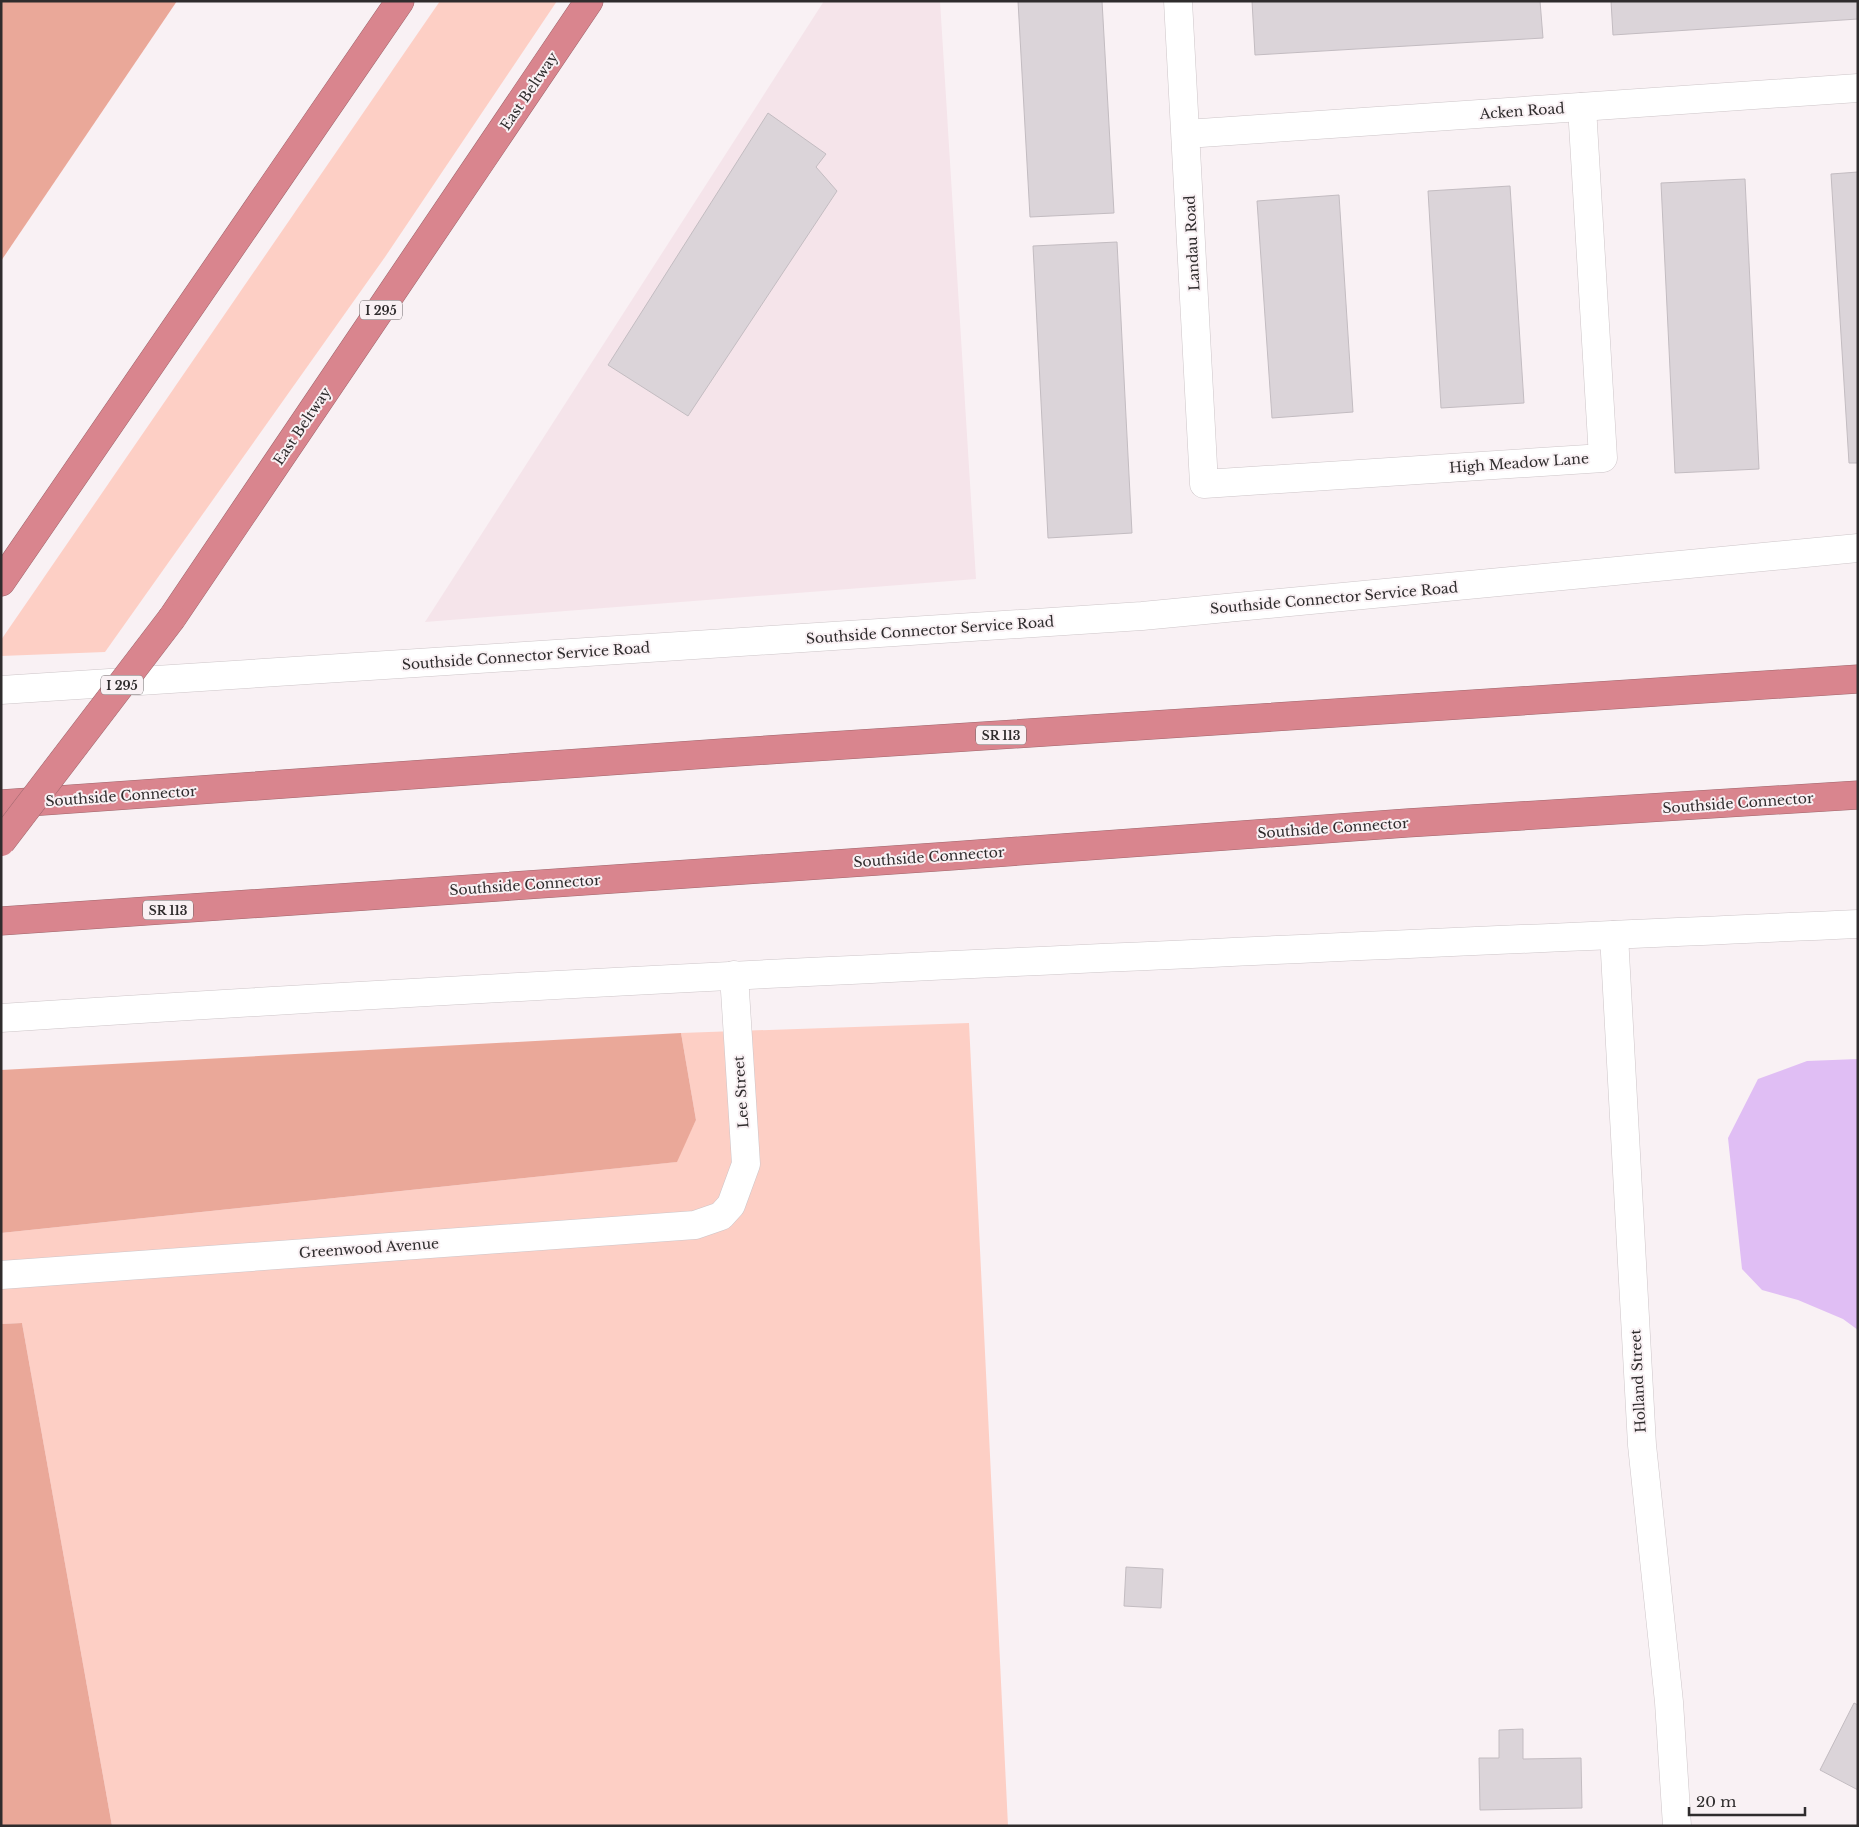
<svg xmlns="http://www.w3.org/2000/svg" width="1859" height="1827" font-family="'Libre Baskerville',serif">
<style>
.built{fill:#f5e4ea}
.green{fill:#fdcfc5}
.forest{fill:#eaa899}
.water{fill:#e0bef4}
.building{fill:#dbd4d9;stroke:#c3bcc1}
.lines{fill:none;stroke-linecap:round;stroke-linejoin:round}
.minor-casing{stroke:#cdc5c8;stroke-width:29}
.tertiary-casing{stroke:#cdc5c8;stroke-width:29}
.motorway-casing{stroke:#9e666c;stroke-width:29}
.minor{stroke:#fff;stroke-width:28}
.tertiary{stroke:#fff;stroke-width:28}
.motorway{stroke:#d9858e;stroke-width:28}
.motorway-bridge-casing{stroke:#9e666c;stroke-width:29;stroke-linecap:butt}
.motorway-bridge{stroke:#d9858e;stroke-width:28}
.labels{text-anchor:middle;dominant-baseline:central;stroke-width:4;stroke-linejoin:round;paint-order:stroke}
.shield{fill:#f9f1f4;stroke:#6c6769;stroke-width:1}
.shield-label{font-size:12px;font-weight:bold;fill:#2f2c2d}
.street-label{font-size:14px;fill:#2f2c2d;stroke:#f9f1f4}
</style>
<rect width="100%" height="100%" fill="#f9f1f4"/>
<polygon class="built" points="824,1 940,1 976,579 425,622"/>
<g class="green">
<polygon points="440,1 557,1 385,257 105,652 1,656 1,640"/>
<polygon points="969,1023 1008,1826 112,1826 22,1323 1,1324 1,1233 676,1162 696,1120 681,1033"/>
</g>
<g class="forest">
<polygon points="1,1 177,1 1,261"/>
<polygon points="681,1033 696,1120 677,1162 1,1233 1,1070"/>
<polygon points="22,1323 112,1826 1,1826 1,1324"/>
</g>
<polygon class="water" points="1858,1059 1858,1330 1843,1319 1798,1300 1762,1290 1742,1269 1728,1138 1758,1079 1807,1061"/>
<g class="building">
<polygon points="1018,1 1102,1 1114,213 1030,217"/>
<polygon points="1252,1 1540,1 1543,38 1255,55"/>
<polygon points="1611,1 1858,1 1858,19 1613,35"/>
<polygon points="768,113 826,154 816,167 837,191 688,416 608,365"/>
<polygon points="1858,172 1858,463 1849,463 1831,174"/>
<polygon points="1745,179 1759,469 1675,473 1661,183"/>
<polygon points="1510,186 1524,403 1441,408 1428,191"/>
<polygon points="1339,195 1353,412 1272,418 1257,201"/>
<polygon points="1117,242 1132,533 1048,538 1033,246"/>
<polygon points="1126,1567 1163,1569 1161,1608 1124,1606"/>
<polygon points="1854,1703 1858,1705 1858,1790 1820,1770"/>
<polygon points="1523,1729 1523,1759 1581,1758 1582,1808 1480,1810 1479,1758 1499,1758 1499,1730"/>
</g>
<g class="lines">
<defs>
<g id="minor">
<polyline points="1178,1 1204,484 1603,458 1582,107"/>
<polyline points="1186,134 1858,88"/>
<polyline points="1614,935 1642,1445 1669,1702 1677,1826"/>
<polyline points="1,1275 695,1225 721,1216 731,1205 746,1164 734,975"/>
</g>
<g id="tertiary">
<polyline points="1,690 1142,616 1858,548"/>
<path d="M1,1018c619,-41 1238,-66 1857,-94"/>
</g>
<g id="motorway">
<polyline points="1,582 400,1"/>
<polyline points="172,618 589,1"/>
<polyline points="1,804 722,753 1858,679"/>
<polyline points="1,921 951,856 1407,823 1858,795"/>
</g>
</defs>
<use href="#minor" class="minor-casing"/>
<use href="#tertiary" class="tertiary-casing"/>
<use href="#motorway" class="motorway-casing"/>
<use href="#minor" class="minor"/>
<use href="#tertiary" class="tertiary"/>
<use href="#motorway" class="motorway"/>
<defs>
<polyline id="motorway-bridge" points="1,842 172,618"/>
</defs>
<use href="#motorway-bridge" class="motorway-bridge-casing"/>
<use href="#motorway-bridge" class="motorway-bridge"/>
</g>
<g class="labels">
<g class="shield">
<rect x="360" y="300.5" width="42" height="19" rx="4"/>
<rect x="101" y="675.5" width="42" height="19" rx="4"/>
<rect x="976" y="725.5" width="50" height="19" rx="4"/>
<rect x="143" y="900.5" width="50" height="19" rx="4"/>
</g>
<g class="shield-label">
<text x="381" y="310">I 295</text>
<text x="122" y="685">I 295</text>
<text x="1001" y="735">SR 113</text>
<text x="168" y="910">SR 113</text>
</g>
<g class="street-label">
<text transform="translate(529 91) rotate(-56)">East Beltway</text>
<text transform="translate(1522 111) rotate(-4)">Acken Road</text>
<text transform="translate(1192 243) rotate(-93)">Landau Road</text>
<text transform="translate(302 426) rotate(-56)">East Beltway</text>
<text transform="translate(1519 463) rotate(-4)">High Meadow Lane</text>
<text transform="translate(1334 598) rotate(-5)">Southside Connector Service Road</text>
<text transform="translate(930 630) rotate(-4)">Southside Connector Service Road</text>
<text transform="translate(526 656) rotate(-4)">Southside Connector Service Road</text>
<text transform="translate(121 796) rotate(-4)">Southside Connector</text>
<text transform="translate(1738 803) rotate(-4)">Southside Connector</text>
<text transform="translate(1333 828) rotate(-4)">Southside Connector</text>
<text transform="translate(929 857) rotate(-4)">Southside Connector</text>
<text transform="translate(525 885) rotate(-4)">Southside Connector</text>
<text transform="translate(741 1092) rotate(-94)">Lee Street</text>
<text transform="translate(369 1248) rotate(-4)">Greenwood Avenue</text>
<text transform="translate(1638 1381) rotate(-93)">Holland Street</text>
</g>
</g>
<rect width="1859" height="1827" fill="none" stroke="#2f2c2d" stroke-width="5"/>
<path d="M1689 1807v8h116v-8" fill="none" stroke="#2f2c2d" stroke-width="2.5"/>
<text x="1696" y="1807" font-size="15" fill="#2f2c2d" stroke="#f9f1f4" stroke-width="4" paint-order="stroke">20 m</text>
</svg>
